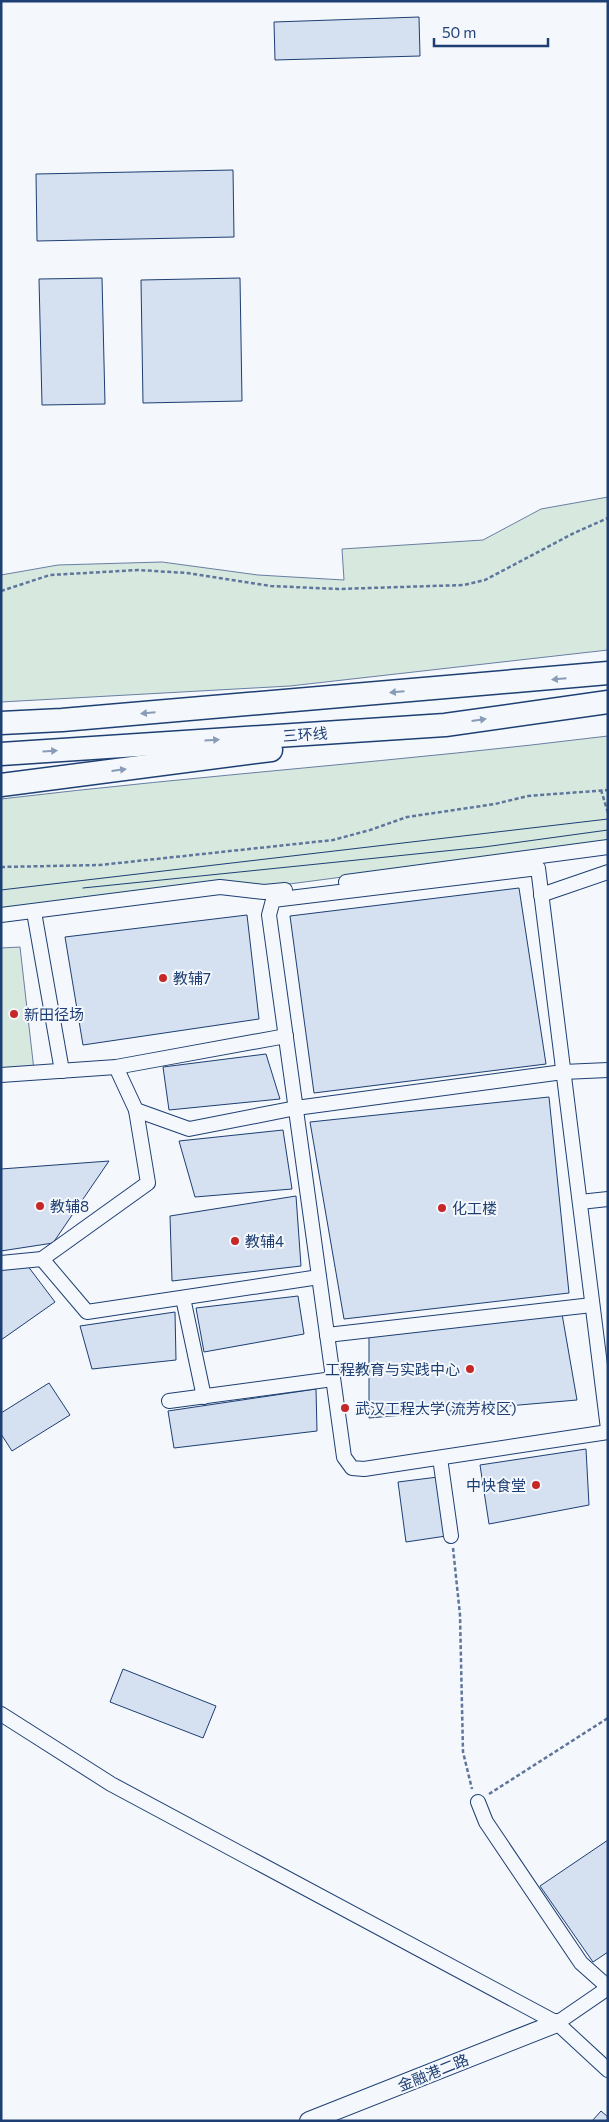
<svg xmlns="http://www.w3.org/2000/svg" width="609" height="2122" font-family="Commissioner,'Noto Sans SC',sans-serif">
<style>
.green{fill:#d7e8df;stroke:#687fa3}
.building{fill:#d5e0f0;stroke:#1d3f73}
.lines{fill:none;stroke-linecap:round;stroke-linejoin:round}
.minor-casing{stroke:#1d3f73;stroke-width:16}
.tertiary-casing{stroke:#1d3f73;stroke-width:20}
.trunk-casing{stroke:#1d3f73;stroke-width:25}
.path{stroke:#5e769c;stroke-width:2.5;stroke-dasharray:4 2.5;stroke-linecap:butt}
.minor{stroke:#f4f7fb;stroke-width:14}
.tertiary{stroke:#f4f7fb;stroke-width:18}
.trunk{stroke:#f4f7fb;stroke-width:22}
.tram{stroke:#1d3f73;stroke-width:1}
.oneway{fill:#889bb7}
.poi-dot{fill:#c62828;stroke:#f4f7fb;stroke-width:2}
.labels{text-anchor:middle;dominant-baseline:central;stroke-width:4;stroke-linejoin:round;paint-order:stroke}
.street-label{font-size:15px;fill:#1d3f73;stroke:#f4f7fb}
.poi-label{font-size:15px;fill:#1d3f73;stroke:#f4f7fb;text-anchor:start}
</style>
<rect width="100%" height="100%" fill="#f4f7fb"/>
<g class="green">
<polygon points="608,497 608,650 290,686 1,702 1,575 58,565 162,562 258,575 344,580 342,549 483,540 541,509"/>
<path d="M608,736v106l-607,80v-123c202,-24 405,-38 607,-63z"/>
<polygon points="20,947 35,1079 1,1082 1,948"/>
</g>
<g class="building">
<polygon points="419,17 420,56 275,60 274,22"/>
<polygon points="233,170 234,237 37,241 36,174"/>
<polygon points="102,278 105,404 42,405 39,279"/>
<polygon points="240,278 242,401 143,403 141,280"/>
<polygon points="519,888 546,1064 314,1093 290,916"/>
<polygon points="247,915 259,1019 83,1045 65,937"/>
<polygon points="266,1054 280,1099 169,1110 163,1067"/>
<polygon points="549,1097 569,1293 344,1319 310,1122"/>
<polygon points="283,1130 292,1189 195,1197 179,1141"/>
<polygon points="109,1161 53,1243 1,1251 1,1169"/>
<polygon points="296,1196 301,1266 172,1281 170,1216"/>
<polygon points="24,1261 55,1302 1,1340 1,1269"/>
<polygon points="298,1296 304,1334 204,1352 196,1308"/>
<polygon points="175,1312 176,1360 92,1369 80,1326"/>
<polygon points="562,1314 577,1400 369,1418 369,1337"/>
<polygon points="49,1383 70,1415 12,1451 1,1434 1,1413"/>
<polygon points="316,1389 317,1431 174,1448 168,1411"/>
<polygon points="586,1449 589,1505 489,1524 480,1465"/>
<polygon points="438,1477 446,1536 406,1542 398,1482"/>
<polygon points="123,1669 216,1706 203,1738 110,1702"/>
<polygon points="608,1840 608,1952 593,1962 540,1886"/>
<polygon points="601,2111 608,2117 608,2121 592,2121"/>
</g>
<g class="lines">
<defs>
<g id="minor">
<polyline points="346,882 608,847"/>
<polyline points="541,895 608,872"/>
<polyline points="34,912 62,1071"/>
<polyline points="1,915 220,887 264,892 285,890"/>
<polyline points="1,1075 116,1067 286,1036"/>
<polyline points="136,1110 189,1129 296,1108 563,1072 608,1070"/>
<polyline points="580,1202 608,1199"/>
<polyline points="42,1259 87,1312 319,1277"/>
<polyline points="1,1263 42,1259 148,1183 136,1110 116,1067"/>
<polyline points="183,1298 204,1397"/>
<polyline points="327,1335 592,1305"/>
<polyline points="169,1401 333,1379"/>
<polyline points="608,1429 538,868 273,900 269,915 344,1457 352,1468 364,1469 608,1432"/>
<polyline points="440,1458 451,1536"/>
<polyline points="1,1714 111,1784 557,2023 608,2070"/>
<polyline points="478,1802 486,1822 581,1963 608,1987"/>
<polyline points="557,2023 608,1988"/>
</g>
<polyline id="tertiary" points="309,2121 557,2023"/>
<g id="trunk">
<polyline points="1,723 62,720 608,673"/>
<polyline points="1,754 445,725 608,702"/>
<polyline points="1,785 271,750"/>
</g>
</defs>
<use href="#minor" class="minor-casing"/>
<use href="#tertiary" class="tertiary-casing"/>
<use href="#trunk" class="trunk-casing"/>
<g class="path">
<polyline points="1,591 50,575 138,570 187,573 271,586 338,589 464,585 485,580 574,533 608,518"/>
<polyline points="601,790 608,813"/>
<polyline points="1,867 100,865 333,840 370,830 407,817 495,804 528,796 608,790"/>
<polyline points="453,1548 460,1615 463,1752 472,1789"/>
<polyline points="489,1794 608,1718"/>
</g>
<use href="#minor" class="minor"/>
<use href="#tertiary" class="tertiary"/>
<use href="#trunk" class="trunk"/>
<g class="tram">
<polyline points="83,888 484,847 608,830"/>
<polyline points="1,890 608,819"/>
</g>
</g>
<defs><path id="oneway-solid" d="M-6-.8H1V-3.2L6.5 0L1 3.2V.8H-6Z" transform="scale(1.25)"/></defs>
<g class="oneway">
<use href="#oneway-solid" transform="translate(559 679) rotate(175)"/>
<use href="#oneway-solid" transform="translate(397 692) rotate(175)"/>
<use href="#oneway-solid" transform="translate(148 713) rotate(175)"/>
<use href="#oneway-solid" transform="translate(479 720) rotate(-8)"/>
<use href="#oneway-solid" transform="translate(212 740) rotate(-4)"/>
<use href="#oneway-solid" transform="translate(50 751) rotate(-3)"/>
<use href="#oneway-solid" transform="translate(119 770) rotate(-7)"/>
</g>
<g class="poi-dot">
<circle cx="163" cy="978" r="5"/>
<circle cx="14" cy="1014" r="5"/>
<circle cx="40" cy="1206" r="5"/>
<circle cx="442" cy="1208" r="5"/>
<circle cx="235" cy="1241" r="5"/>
<circle cx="470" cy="1369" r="5"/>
<circle cx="345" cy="1408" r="5"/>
<circle cx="536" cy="1485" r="5"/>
</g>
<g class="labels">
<g class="street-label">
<text transform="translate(305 734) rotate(-4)">三环线</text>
<text transform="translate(433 2072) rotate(-22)">金融港二路</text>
</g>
<g class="poi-label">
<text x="173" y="978">教辅7</text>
<text x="24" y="1014">新田径场</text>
<text x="50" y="1206">教辅8</text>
<text x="452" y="1208">化工楼</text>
<text x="245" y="1241">教辅4</text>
<text x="460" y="1369" text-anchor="end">工程教育与实践中心</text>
<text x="355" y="1408">武汉工程大学(流芳校区)</text>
<text x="526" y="1485" text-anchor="end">中快食堂</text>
</g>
</g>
<rect width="609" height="2122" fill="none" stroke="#1d3f73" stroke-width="5"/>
<path d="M434 38v8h114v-8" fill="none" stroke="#1d3f73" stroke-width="2.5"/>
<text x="442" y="38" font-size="15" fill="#1d3f73" stroke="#f4f7fb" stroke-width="4" paint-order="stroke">50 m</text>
</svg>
